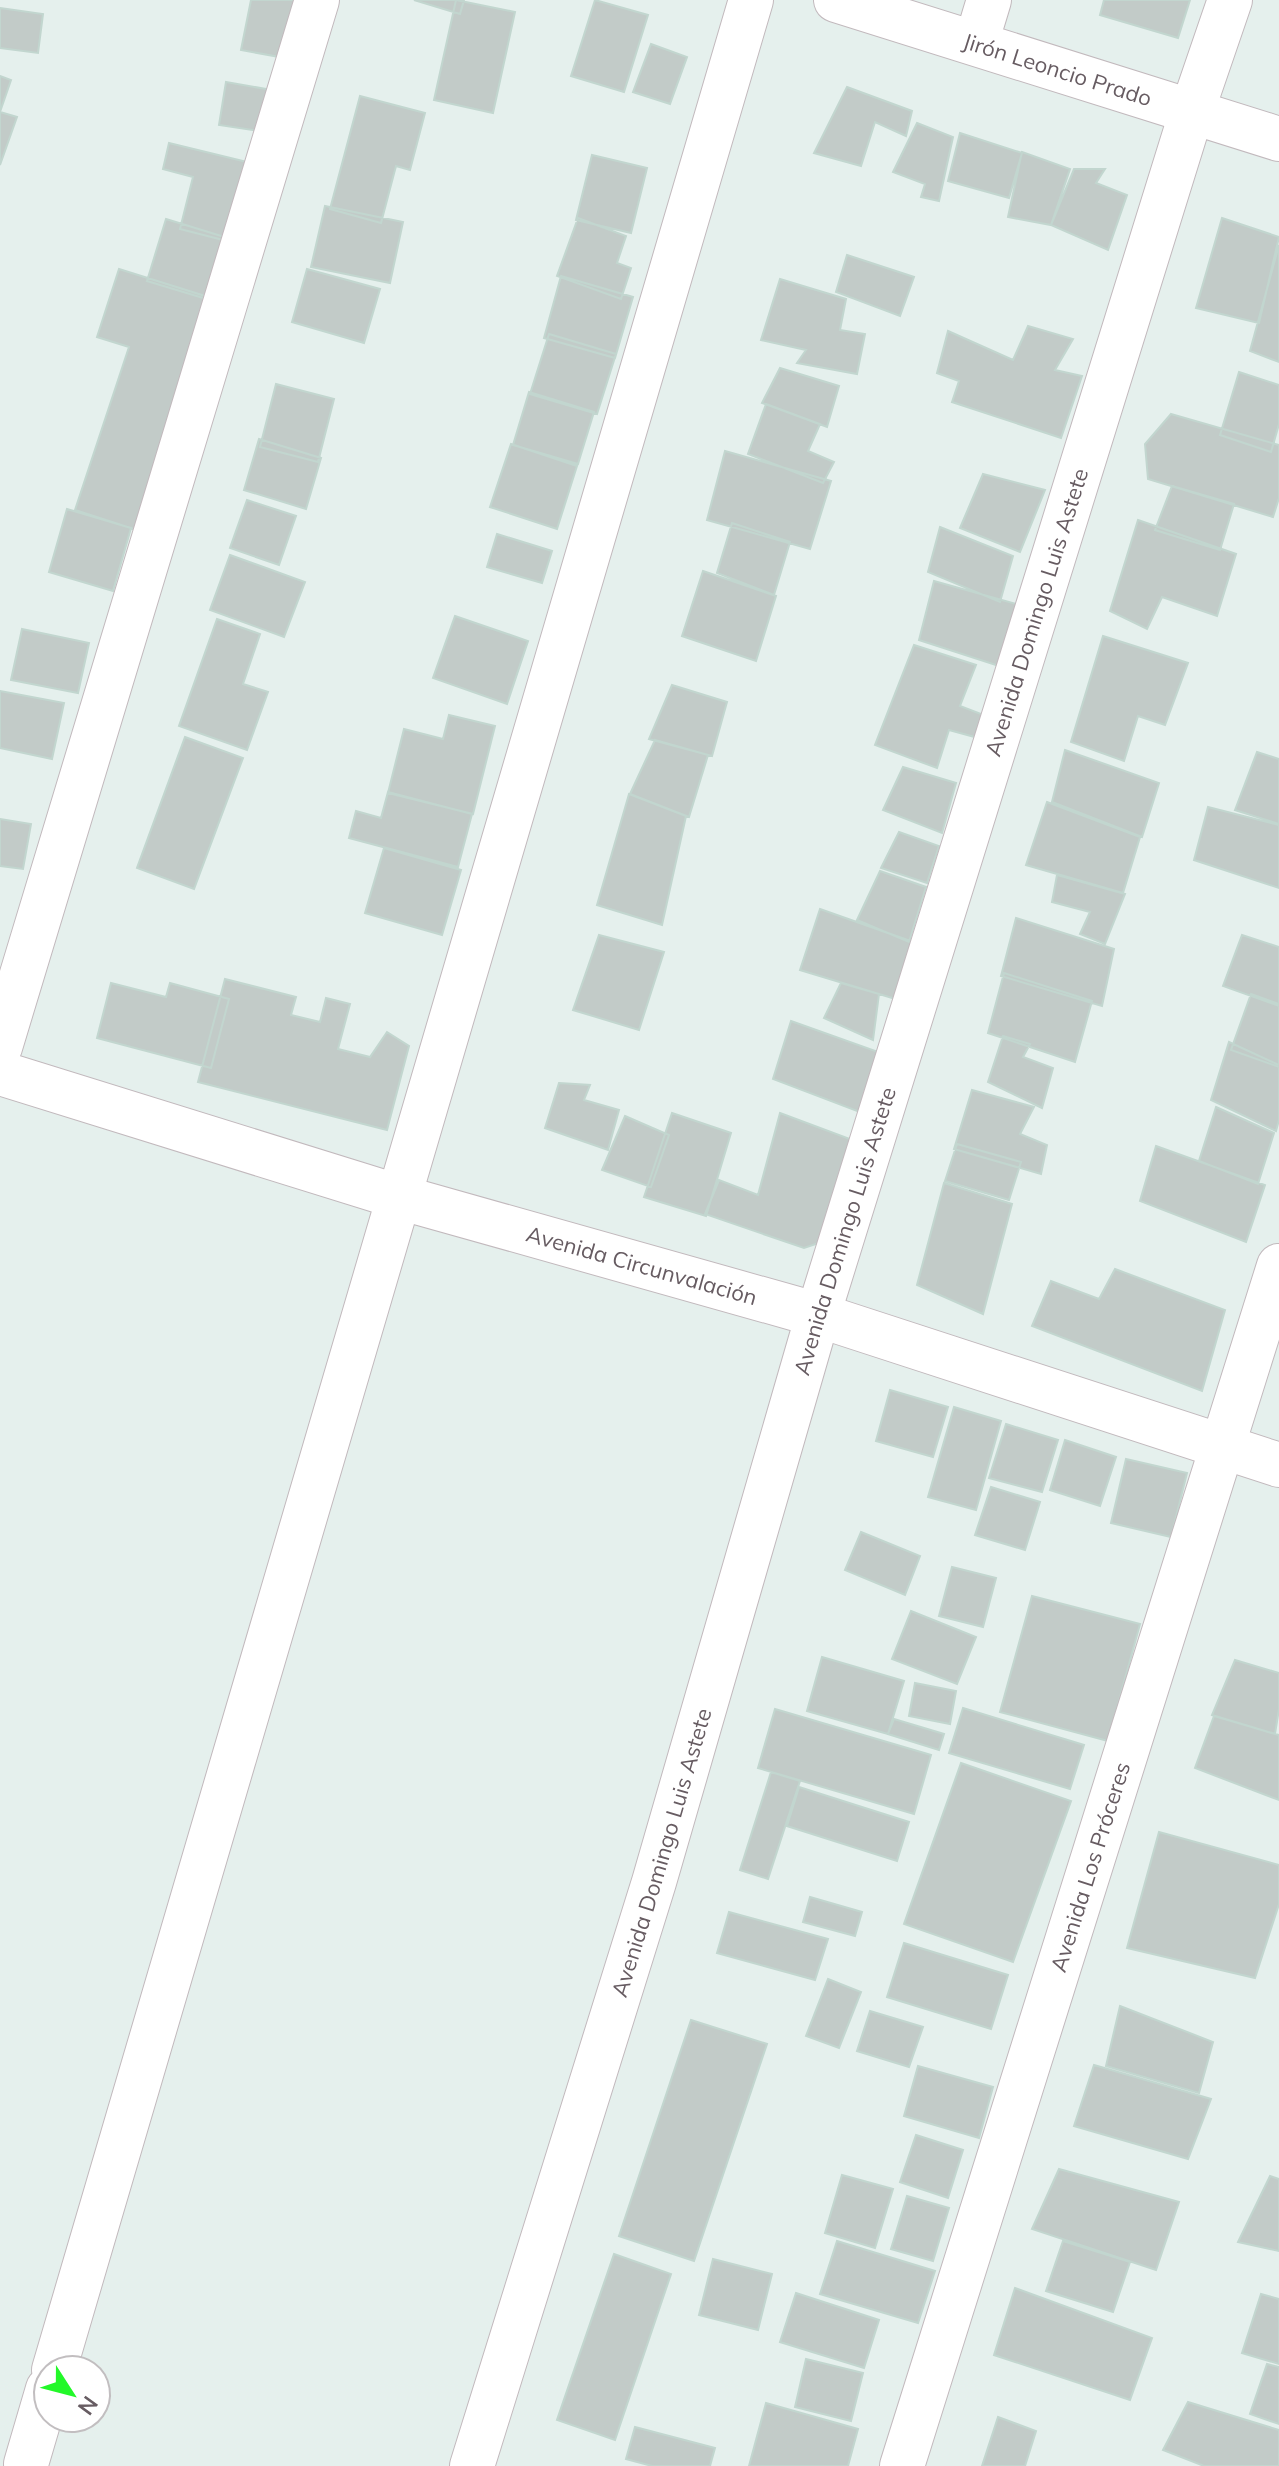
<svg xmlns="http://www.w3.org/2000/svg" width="1279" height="2466" font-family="Mulish,sans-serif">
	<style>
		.building { fill: #c2cbc8; stroke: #c2d6cf; stroke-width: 2 }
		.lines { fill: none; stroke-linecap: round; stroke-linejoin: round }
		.minor-casing { stroke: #c2b9bd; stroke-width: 46 }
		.minor { stroke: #fff; stroke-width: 44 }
		.labels { text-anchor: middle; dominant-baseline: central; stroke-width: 6; stroke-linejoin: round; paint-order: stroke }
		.street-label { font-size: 22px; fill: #675c62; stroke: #fff }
	</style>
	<rect width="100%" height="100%" fill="#e5f0ed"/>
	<!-- building -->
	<path class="building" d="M 251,0 L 297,0 L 285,58 L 241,50 Z
		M 414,0 L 464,0 L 460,14 Z
		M 456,0 L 515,12 L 493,113 L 434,100 Z
		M 595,0 L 648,15 L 624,92 L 571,76 Z
		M 1104,0 L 1190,0 L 1178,38 L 1100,15 Z
		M 0,8 L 43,14 L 38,53 L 0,48 Z
		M 651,44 L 687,57 L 670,104 L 633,92 Z
		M 0,76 L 11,80 L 0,112 Z
		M 226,82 L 272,90 L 266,132 L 219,125 Z
		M 847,87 L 912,111 L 906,136 L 875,122 L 861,166 L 814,153 Z
		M 360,96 L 425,113 L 410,170 L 396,166 L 381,223 L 330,209 Z
		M 0,112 L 17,117 L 0,165 Z
		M 917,123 L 953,137 L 939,201 L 921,197 L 925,184 L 893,172 Z
		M 960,133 L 1022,153 L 1009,198 L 948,181 Z
		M 169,143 L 247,162 L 227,241 L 180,229 L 193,177 L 163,169 Z
		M 1022,152 L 1070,169 L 1051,225 L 1008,217 Z
		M 592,155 L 647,168 L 631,233 L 576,220 Z
		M 1074,169 L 1105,169 L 1096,183 L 1127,195 L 1108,250 L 1051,225 Z
		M 325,206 L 403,222 L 390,283 L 311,267 Z
		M 578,218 L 626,236 L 617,263 L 631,268 L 621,299 L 557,276 Z
		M 1222,218 L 1279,237 L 1259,323 L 1196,308 Z
		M 166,219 L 231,239 L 213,301 L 147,281 Z
		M 1279,245 L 1279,362 L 1250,351 Z
		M 847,255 L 914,277 L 900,316 L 836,292 Z
		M 119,269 L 221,301 L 146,533 L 75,510 L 129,347 L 97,337 Z
		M 307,269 L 380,289 L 364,343 L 292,322 Z
		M 561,276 L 633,297 L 615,358 L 544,338 Z
		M 780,279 L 846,299 L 840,330 L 865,334 L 857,374 L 797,363 L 806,350 L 761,340 Z
		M 1028,326 L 1073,339 L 1055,370 L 1082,376 L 1061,438 L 952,402 L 959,381 L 937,373 L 948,331 L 1013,360 Z
		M 549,334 L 616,354 L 597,414 L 530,394 Z
		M 780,368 L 839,386 L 827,427 L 762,403 Z
		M 1239,372 L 1279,385 L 1279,424 L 1271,452 L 1220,435 Z
		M 276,384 L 334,399 L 318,462 L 260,447 Z
		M 529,392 L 594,412 L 578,464 L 513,445 Z
		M 766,404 L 820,424 L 808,451 L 834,462 L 823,483 L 748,454 Z
		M 1171,414 L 1279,445 L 1279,498 L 1273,517 L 1148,479 L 1145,444 Z
		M 259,439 L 321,458 L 306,509 L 244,490 Z
		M 511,444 L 577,466 L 557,529 L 490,507 Z
		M 725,451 L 831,481 L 810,549 L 707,520 Z
		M 983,474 L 1045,490 L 1020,552 L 960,528 Z
		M 1172,486 L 1234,504 L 1220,550 L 1155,530 Z
		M 247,500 L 296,516 L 279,565 L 230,548 Z
		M 67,509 L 131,528 L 113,591 L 49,572 Z
		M 1138,520 L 1236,554 L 1217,616 L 1162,597 L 1147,629 L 1110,611 Z
		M 732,523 L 790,542 L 774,595 L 717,573 Z
		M 940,527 L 1013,556 L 1000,602 L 928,572 Z
		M 497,534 L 552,551 L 542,583 L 487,567 Z
		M 230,555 L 305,582 L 284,637 L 210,610 Z
		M 703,571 L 776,596 L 756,661 L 682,636 Z
		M 934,581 L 1020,605 L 999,666 L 919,640 Z
		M 455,616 L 528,641 L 507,704 L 433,678 Z
		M 217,619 L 260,634 L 243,684 L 268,692 L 247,750 L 179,726 Z
		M 22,629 L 89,643 L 78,693 L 11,680 Z
		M 1103,636 L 1188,663 L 1165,725 L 1138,716 L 1124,761 L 1071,742 Z
		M 914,645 L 976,665 L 960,706 L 994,719 L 982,739 L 949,730 L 937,768 L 875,745 Z
		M 672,685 L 727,702 L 712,756 L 649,739 Z
		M 0,691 L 64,703 L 52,759 L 0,748 Z
		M 449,715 L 495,726 L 473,814 L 388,793 L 404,729 L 443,739 Z
		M 185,737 L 243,758 L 194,889 L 137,868 Z
		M 655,740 L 708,755 L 689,817 L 630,794 Z
		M 1065,750 L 1159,783 L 1142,837 L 1052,802 Z
		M 1257,752 L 1279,759 L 1279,824 L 1235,810 Z
		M 903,767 L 956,783 L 942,833 L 883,810 Z
		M 388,792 L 472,814 L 458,867 L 349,838 L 356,811 L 381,818 Z
		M 629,794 L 686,816 L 662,925 L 597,905 Z
		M 1047,802 L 1140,837 L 1123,893 L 1026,865 Z
		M 1208,807 L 1279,825 L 1279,888 L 1194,860 Z
		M 0,819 L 31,824 L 23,869 L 0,866 Z
		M 899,832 L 939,846 L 927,883 L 881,868 Z
		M 384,848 L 461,870 L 442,935 L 365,913 Z
		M 880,871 L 926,887 L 909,942 L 857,920 Z
		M 1057,875 L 1125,894 L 1105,944 L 1080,934 L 1090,912 L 1052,902 Z
		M 820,909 L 916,943 L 902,1001 L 800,970 Z
		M 1016,918 L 1114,949 L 1102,1006 L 1001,976 Z
		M 599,935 L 664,952 L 639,1030 L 573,1010 Z
		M 1242,935 L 1279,947 L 1279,1006 L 1223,986 Z
		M 1004,973 L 1092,1001 L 1075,1062 L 988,1033 Z
		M 225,979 L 296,997 L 291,1015 L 320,1022 L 326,998 L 350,1004 L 338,1049 L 370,1057 L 387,1032 L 409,1046 L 387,1130 L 198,1082 Z
		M 111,983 L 166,997 L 170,983 L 229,999 L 211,1068 L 97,1038 Z
		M 841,983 L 879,994 L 873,1040 L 824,1018 Z
		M 1251,994 L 1279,1004 L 1279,1067 L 1231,1050 Z
		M 791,1021 L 884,1054 L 865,1114 L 773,1079 Z
		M 1003,1036 L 1030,1044 L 1023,1057 L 1053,1068 L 1042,1108 L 988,1082 Z
		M 1229,1042 L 1279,1065 L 1279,1120 L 1276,1131 L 1211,1100 Z
		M 559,1083 L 590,1085 L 584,1100 L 619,1110 L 608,1150 L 545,1128 Z
		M 972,1090 L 1034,1107 L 1020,1134 L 1047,1145 L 1041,1174 L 954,1149 Z
		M 1216,1107 L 1274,1133 L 1258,1184 L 1199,1161 Z
		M 672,1113 L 731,1133 L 706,1216 L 644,1197 Z
		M 780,1113 L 858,1142 L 825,1241 L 804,1248 L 705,1214 L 719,1180 L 758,1195 Z
		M 625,1116 L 669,1135 L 651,1187 L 602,1170 Z
		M 957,1144 L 1021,1162 L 1009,1200 L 945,1181 Z
		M 1156,1146 L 1265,1185 L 1246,1242 L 1140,1201 Z
		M 944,1183 L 1012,1204 L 983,1314 L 917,1285 Z
		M 1115,1269 L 1225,1310 L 1202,1391 L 1032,1326 L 1051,1281 L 1099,1299 Z
		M 890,1390 L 948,1407 L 933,1457 L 876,1441 Z
		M 954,1407 L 1001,1421 L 976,1510 L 928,1497 Z
		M 1006,1424 L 1058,1440 L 1042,1492 L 989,1478 Z
		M 1065,1440 L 1116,1457 L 1100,1506 L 1050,1490 Z
		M 1126,1459 L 1187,1473 L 1171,1537 L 1111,1523 Z
		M 991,1487 L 1040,1502 L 1025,1550 L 975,1535 Z
		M 861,1532 L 920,1556 L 905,1595 L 845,1570 Z
		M 952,1567 L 996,1578 L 983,1627 L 939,1616 Z
		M 1032,1596 L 1140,1624 L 1108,1741 L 1000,1712 Z
		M 911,1611 L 976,1637 L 957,1684 L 892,1659 Z
		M 822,1657 L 904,1681 L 888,1734 L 807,1711 Z
		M 1235,1660 L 1279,1673 L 1279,1709 L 1275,1734 L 1212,1715 Z
		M 915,1683 L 956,1691 L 950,1724 L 909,1716 Z
		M 963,1708 L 1084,1745 L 1070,1789 L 949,1753 Z
		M 775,1709 L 931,1755 L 914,1814 L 758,1768 Z
		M 1214,1716 L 1279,1735 L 1279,1800 L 1195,1768 Z
		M 894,1719 L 944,1734 L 939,1750 L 888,1734 Z
		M 961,1763 L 1071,1801 L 1013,1962 L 904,1924 Z
		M 771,1772 L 800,1781 L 768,1879 L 740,1870 Z
		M 799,1787 L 909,1822 L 897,1861 L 787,1826 Z
		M 1159,1832 L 1279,1865 L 1279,1904 L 1255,1978 L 1127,1948 Z
		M 810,1897 L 862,1912 L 855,1936 L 803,1922 Z
		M 729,1912 L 828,1939 L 815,1980 L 717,1953 Z
		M 904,1943 L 1008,1975 L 991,2029 L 887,1997 Z
		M 828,1979 L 861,1992 L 839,2048 L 806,2036 Z
		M 1120,2006 L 1213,2042 L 1199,2093 L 1106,2066 Z
		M 870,2011 L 923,2027 L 909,2067 L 857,2051 Z
		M 691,2020 L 767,2044 L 694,2261 L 619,2236 Z
		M 1094,2065 L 1211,2099 L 1188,2159 L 1074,2126 Z
		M 918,2066 L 993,2087 L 979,2138 L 904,2116 Z
		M 916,2135 L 963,2150 L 948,2198 L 900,2182 Z
		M 1059,2169 L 1179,2202 L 1156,2270 L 1032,2229 Z
		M 842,2175 L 893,2189 L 875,2248 L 825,2233 Z
		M 1270,2176 L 1279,2179 L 1279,2251 L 1238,2242 Z
		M 907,2196 L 949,2208 L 933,2261 L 891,2249 Z
		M 837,2241 L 935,2271 L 918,2323 L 820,2294 Z
		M 1063,2241 L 1130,2262 L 1113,2312 L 1046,2291 Z
		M 614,2254 L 671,2274 L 615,2440 L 557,2420 Z
		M 713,2259 L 772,2274 L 758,2330 L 699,2315 Z
		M 1015,2288 L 1152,2338 L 1130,2400 L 994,2355 Z
		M 796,2293 L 879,2320 L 864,2368 L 780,2342 Z
		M 1261,2294 L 1279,2299 L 1279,2364 L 1242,2353 Z
		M 806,2359 L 863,2373 L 851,2421 L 795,2407 Z
		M 1267,2364 L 1279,2367 L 1279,2424 L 1250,2414 Z
		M 1188,2402 L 1279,2430 L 1279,2466 L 1204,2466 L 1163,2450 Z
		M 766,2403 L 858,2429 L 848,2466 L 749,2466 Z
		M 998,2417 L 1036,2431 L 1025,2466 L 982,2466 Z
		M 635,2427 L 715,2448 L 710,2466 L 652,2466 L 626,2459 Z"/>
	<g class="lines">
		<defs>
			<g id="minor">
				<path id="s1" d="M 836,0 L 1279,139"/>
				<path d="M 976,43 L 989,0"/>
				<path d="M 0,1047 L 317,0"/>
				<path id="s2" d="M 0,1073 L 399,1197 L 818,1315 L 1279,1465"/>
				<path d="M 54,2370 L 751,0"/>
				<path d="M 26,2464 L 48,2389"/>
				<path id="s3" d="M 472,2466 L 654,1882 L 818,1315 L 1192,111 L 1230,0"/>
				<path id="s4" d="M 902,2466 L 1279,1266"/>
			</g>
		</defs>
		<!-- minor casing -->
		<use href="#minor" class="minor-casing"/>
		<!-- minor -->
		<use href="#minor" class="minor"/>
	</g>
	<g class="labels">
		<!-- street labels -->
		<g class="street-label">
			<text stroke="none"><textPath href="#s1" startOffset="232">Jirón Leoncio Prado</textPath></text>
			<text stroke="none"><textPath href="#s3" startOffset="1938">Avenida Domingo Luis Astete</textPath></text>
			<text stroke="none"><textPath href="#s3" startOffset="1290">Avenida Domingo Luis Astete</textPath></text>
			<text stroke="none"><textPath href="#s2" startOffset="670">Avenida Circunvalación</textPath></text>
			<text stroke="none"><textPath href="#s3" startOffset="642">Avenida Domingo Luis Astete</textPath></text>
			<text stroke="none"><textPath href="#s4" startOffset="628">Avenida Los Próceres</textPath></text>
		</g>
	</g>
	<!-- north arrow -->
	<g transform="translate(72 2394) rotate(126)"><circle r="38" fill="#ffffff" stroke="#c2bec0" stroke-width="2"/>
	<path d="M0-6L14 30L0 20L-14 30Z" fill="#23f829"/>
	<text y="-12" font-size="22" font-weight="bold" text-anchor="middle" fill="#675c62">N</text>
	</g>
</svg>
